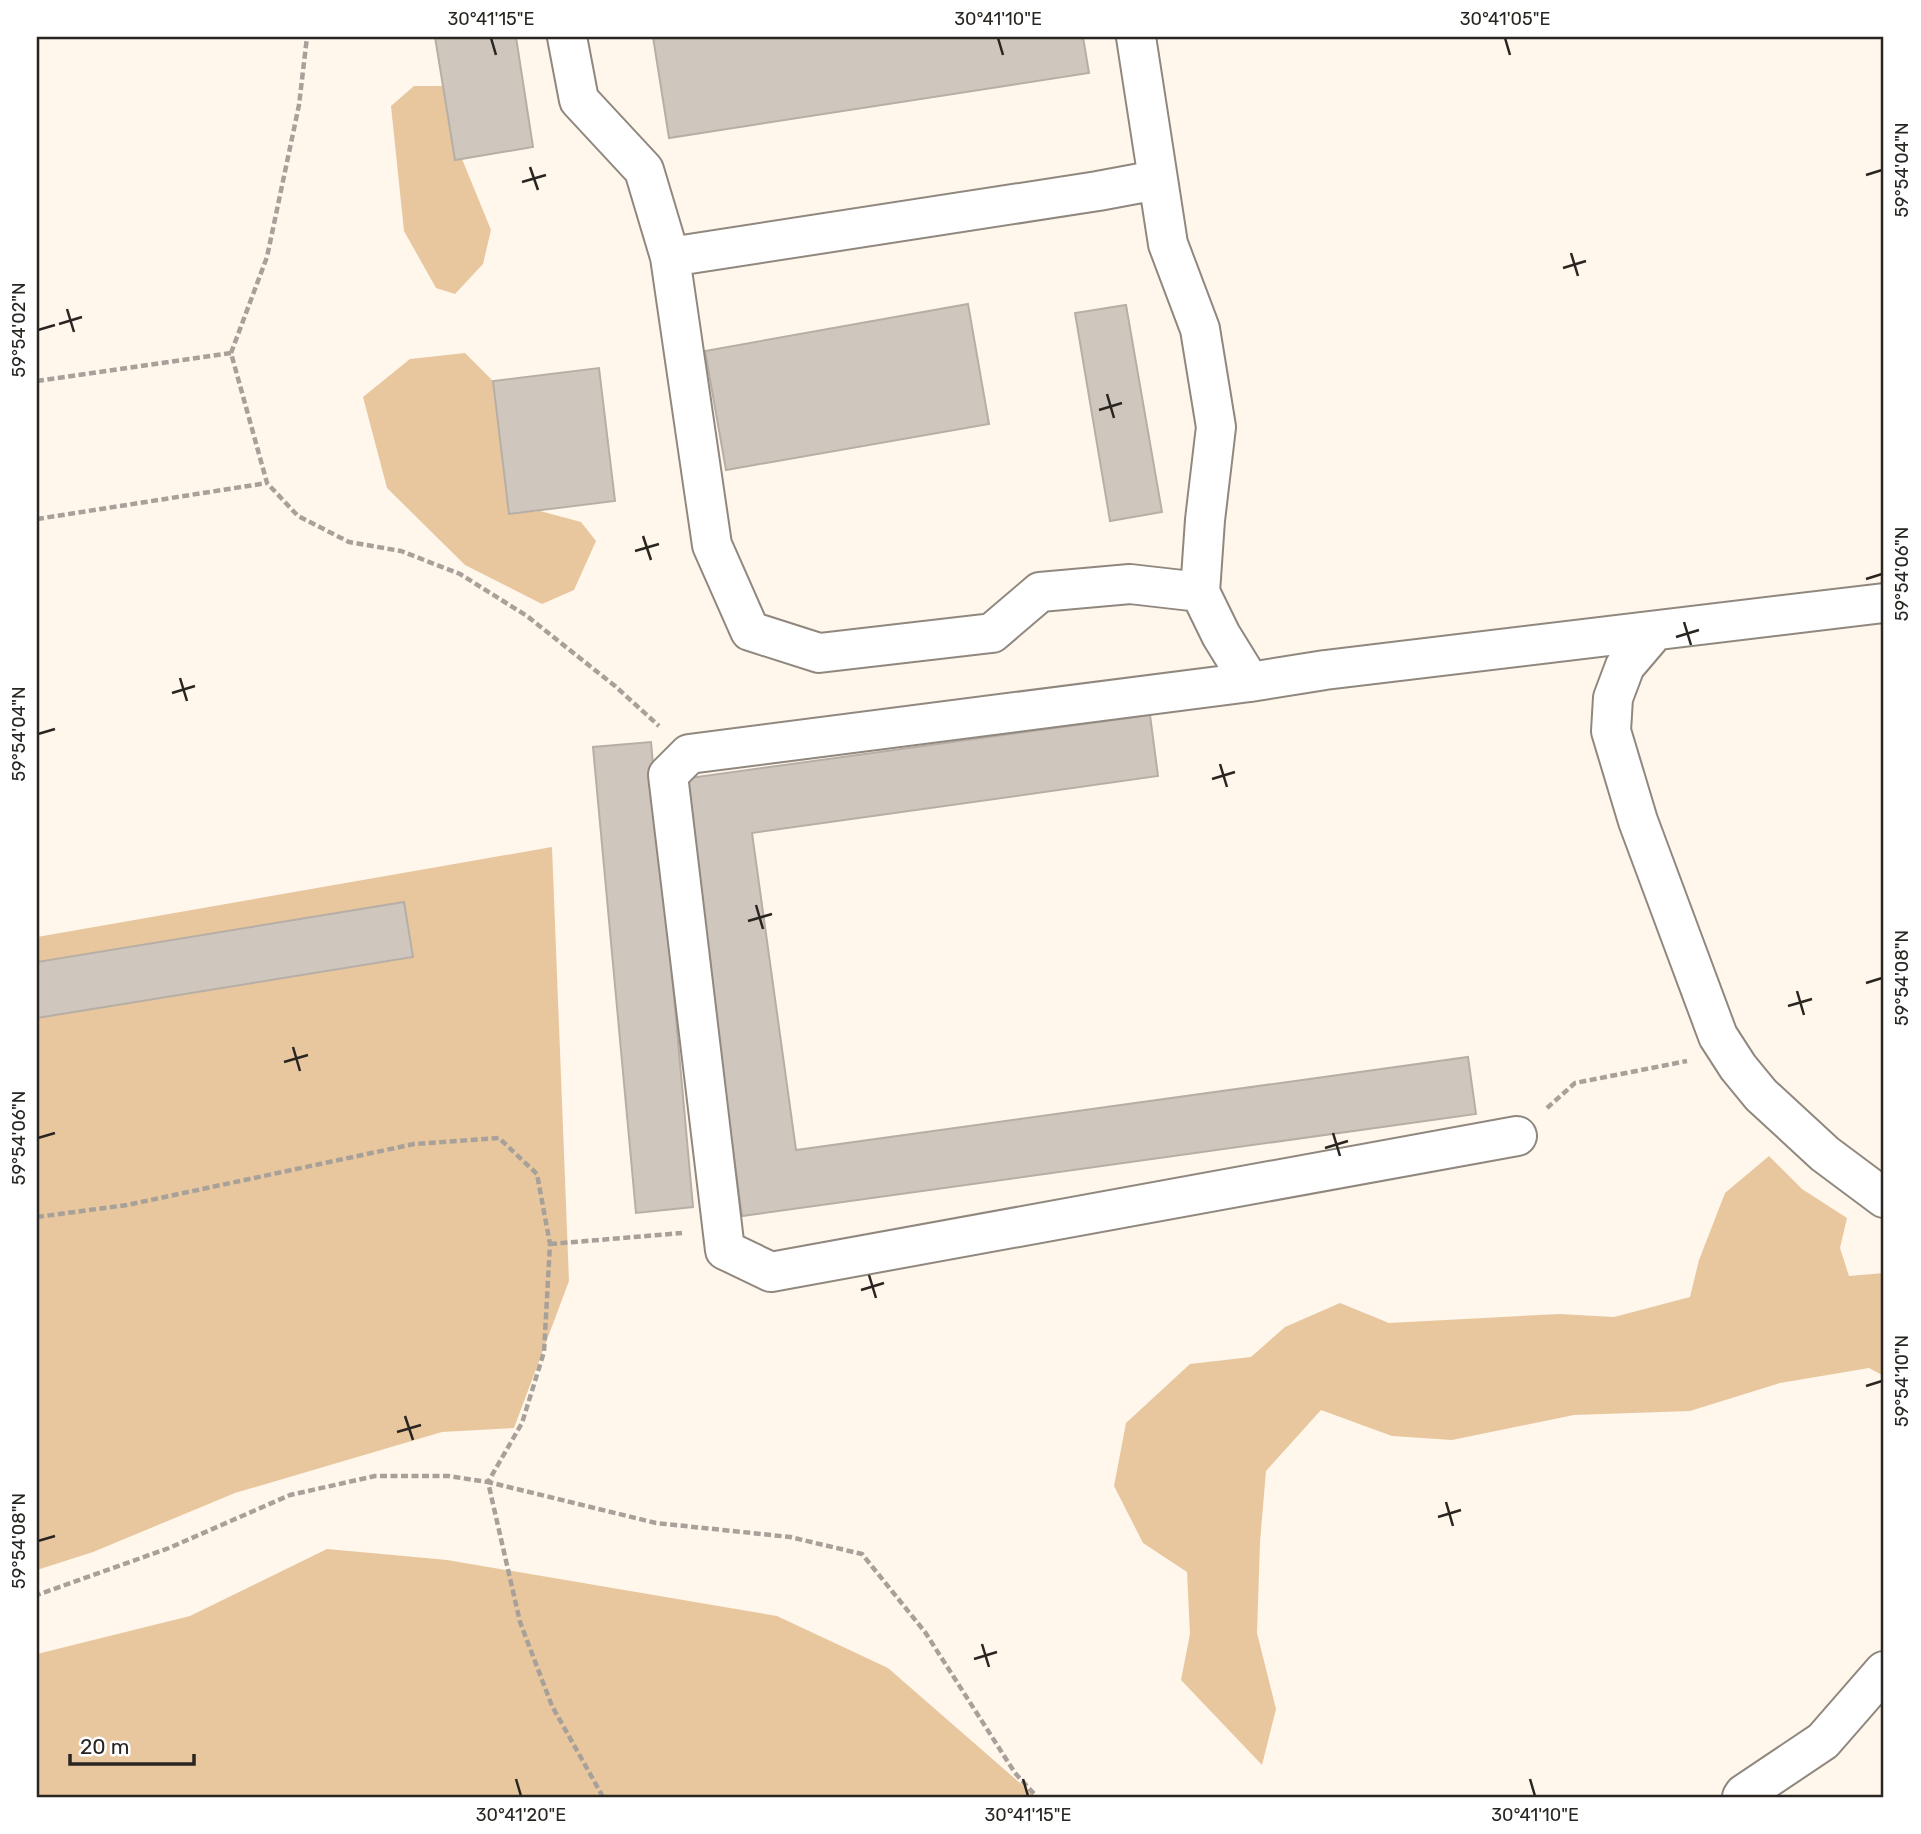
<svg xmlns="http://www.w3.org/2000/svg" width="1921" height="1834" font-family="Rubik,sans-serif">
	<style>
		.green { fill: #e8c79f }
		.building { fill: #cfc7bd; stroke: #b7afa6; stroke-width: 2 }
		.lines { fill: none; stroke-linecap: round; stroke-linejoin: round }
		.minor-casing { stroke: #90887f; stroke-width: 42 }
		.path { stroke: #a8a19a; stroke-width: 4.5; stroke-dasharray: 7 3.5; stroke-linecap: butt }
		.minor { stroke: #fff; stroke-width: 38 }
		.ticks { fill: none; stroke: #292622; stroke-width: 2.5 }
		.neatline { fill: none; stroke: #292622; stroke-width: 2.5 }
		.ticks-label { font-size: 18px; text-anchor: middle; fill: #292622 }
	</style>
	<rect width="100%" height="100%" fill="#fff6ec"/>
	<!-- green -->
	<path class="green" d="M 414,86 L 443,86 L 455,160 L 462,159 L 491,230 L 483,264 L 455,294 L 436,288 L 404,231 L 391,106 Z
		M 465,353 L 493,381 L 509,514 L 540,511 L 581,522 L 596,541 L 574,590 L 542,604 L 465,565 L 387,488 L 363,397 L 410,359 Z
		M 552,847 L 569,1281 L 514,1428 L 442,1432 L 235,1493 L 93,1552 L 37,1570 L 37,937 Z
		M 1769,1156 L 1802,1189 L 1847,1218 L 1840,1248 L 1849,1276 L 1884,1273 L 1884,1376 L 1869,1368 L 1780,1383 L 1690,1411 L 1574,1415 L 1452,1440 L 1392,1436 L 1321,1410 L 1266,1471 L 1260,1542 L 1257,1633 L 1276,1709 L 1262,1765 L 1181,1680 L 1190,1634 L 1187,1572 L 1143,1543 L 1114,1486 L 1126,1423 L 1190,1364 L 1251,1357 L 1285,1327 L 1340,1303 L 1389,1323 L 1559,1314 L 1614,1317 L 1690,1297 L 1699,1260 L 1725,1193 Z
		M 327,1549 L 447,1560 L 777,1616 L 888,1668 L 1036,1797 L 37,1797 L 37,1654 L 190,1616 Z"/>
	<!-- building -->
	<path class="building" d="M 435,37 L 516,37 L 533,147 L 455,160 Z
		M 653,37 L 1083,37 L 1089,73 L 669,138 Z
		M 968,304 L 989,424 L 726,470 L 705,351 Z
		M 1126,305 L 1162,512 L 1110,521 L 1075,313 Z
		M 599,368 L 615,501 L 509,514 L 493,381 Z
		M 1150,715 L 1158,776 L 752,833 L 796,1150 L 1468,1057 L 1476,1114 L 742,1216 L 682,779 Z
		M 651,742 L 693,1207 L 636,1213 L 593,747 Z
		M 404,902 L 413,957 L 37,1018 L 37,962 Z"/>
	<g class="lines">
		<defs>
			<path id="minor" d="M 567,37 L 579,100 L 644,170 L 670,257 L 712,545 L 750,631 L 819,653 L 992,633 L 1040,592 L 1130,584 L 1200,592
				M 1136,37 L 1168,244 L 1200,329 L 1216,427 L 1205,520 L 1200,592 L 1221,635 L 1250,682
				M 670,257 L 1098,191 L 1157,180
				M 1654,632 L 1625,666 L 1613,698 L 1611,731 L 1638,821 L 1718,1036 L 1738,1067 L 1761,1095 L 1825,1154 L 1884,1198
				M 1517,1136 L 771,1272 L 725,1250 L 668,775 L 689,754 L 1250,682 L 1325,670 L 1884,603
				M 1742,1797 L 1744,1794 L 1823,1741 L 1884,1671"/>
		</defs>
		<!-- minor casing -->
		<use href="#minor" class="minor-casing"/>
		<!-- path -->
		<path class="path" d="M 231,353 L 267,257 L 299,105 L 307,37
			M 37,381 L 231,353 L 267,483 L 298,516 L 349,542 L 401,551 L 460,574 L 527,616 L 615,686 L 659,726
			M 37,519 L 267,483
			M 1547,1108 L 1575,1083 L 1687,1061
			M 37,1217 L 127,1205 L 414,1144 L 499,1138 L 537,1174 L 550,1244 L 544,1352 L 522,1423 L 488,1482 L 448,1476 L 375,1476 L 290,1495 L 169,1548 L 37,1595
			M 550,1244 L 682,1233
			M 603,1797 L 552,1706 L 520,1622 L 488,1482 L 656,1523 L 790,1537 L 862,1554 L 925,1632 L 1015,1773 L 1037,1797"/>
		<!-- minor -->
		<use href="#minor" class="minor"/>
	</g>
	<!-- ticks -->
	<path class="ticks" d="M 491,38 L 496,55M 998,38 L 1003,55M 1505,38 L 1510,55M 530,167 L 538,190M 1866,175 L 1882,170M 522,182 L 546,175M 1571,253 L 1578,276M 1563,268 L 1586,261M 67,309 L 74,332M 59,324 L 82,317M 38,330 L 55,325M 1107,394 L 1114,418M 1099,410 L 1122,403M 643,536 L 651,560M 635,551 L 659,544M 1866,579 L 1882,574M 1684,622 L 1691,645M 1676,637 L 1699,630M 180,678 L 187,701M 172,693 L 195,686M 38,734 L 55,729M 1220,764 L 1227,787M 1212,779 L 1235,772M 756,905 L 763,929M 748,921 L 772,914M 1866,983 L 1882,978M 1797,991 L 1804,1015M 1788,1006 L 1812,999M 293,1047 L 300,1071M 284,1062 L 308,1055M 1333,1133 L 1340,1156M 38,1138 L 55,1133M 1325,1148 L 1348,1141M 869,1275 L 876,1298M 861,1290 L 884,1283M 1866,1386 L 1882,1381M 405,1416 L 413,1440M 397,1432 L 421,1425M 1446,1502 L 1453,1526M 1438,1517 L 1461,1510M 38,1541 L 55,1536M 982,1644 L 989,1667M 974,1659 L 997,1652M 516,1779 L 521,1796M 1023,1779 L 1028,1796M 1530,1779 L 1535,1796"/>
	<!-- border -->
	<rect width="1921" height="1834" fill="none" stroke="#ffffff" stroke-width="77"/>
	<!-- scale -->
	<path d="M70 1754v10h124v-10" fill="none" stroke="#292622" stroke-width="3.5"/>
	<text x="80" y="1754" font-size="21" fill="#292622" stroke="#ffffff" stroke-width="5" paint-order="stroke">20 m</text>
	<rect x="38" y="38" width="1844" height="1758" class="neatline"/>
	<g class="ticks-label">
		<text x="491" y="25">30°41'15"E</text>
		<text x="998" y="25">30°41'10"E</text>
		<text x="1505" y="25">30°41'05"E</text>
		<text transform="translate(1902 170) rotate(-90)" y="6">59°54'04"N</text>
		<text transform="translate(19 330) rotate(-90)" y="6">59°54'02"N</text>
		<text transform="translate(1902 574) rotate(-90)" y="6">59°54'06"N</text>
		<text transform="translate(19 734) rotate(-90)" y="6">59°54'04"N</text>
		<text transform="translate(1902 978) rotate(-90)" y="6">59°54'08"N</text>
		<text transform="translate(19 1138) rotate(-90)" y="6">59°54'06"N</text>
		<text transform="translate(1902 1381) rotate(-90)" y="6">59°54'10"N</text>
		<text transform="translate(19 1541) rotate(-90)" y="6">59°54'08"N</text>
		<text x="521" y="1821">30°41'20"E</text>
		<text x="1028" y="1821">30°41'15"E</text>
		<text x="1535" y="1821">30°41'10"E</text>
	</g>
</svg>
